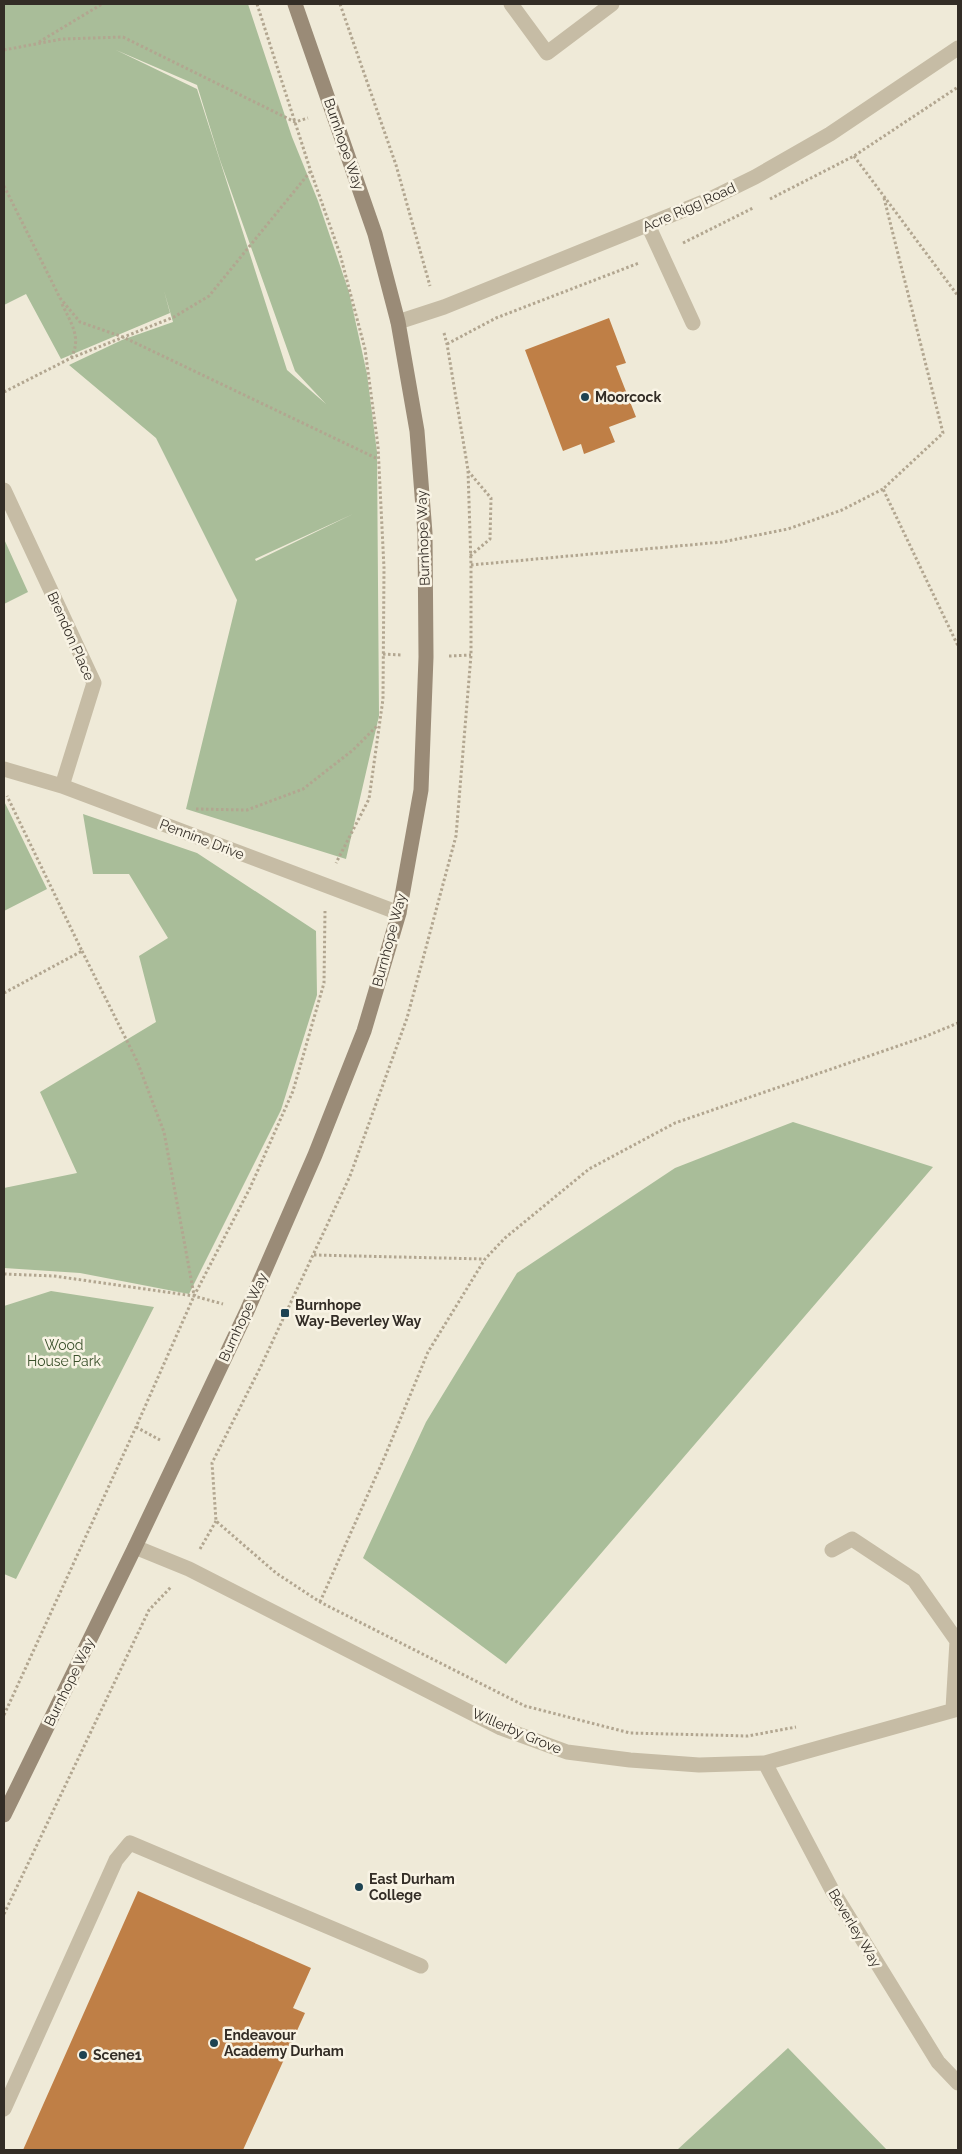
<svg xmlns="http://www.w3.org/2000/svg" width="962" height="2154" font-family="Raleway,sans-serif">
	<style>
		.green { fill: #a9bd99; fill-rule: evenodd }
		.building { fill: #bf7f46 }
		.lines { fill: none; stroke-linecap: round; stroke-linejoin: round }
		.path { stroke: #b2a690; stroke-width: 3; stroke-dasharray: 2.5 2.5; stroke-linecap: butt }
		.lane { stroke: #c6bca5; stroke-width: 15 }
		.street { stroke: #c6bca5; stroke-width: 15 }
		.secondary { stroke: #9a8b77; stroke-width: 15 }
		.poi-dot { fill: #1e4352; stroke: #f8f3e4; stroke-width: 2 }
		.labels { text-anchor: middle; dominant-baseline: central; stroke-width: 5; stroke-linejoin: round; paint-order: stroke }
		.street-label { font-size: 14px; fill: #332d26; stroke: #f8f3e4 }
		.poi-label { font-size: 14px; font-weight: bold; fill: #332d26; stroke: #f8f3e4; text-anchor: start }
		.park-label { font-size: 14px; fill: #3a502b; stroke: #f8f3e4 }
	</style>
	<rect width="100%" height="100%" fill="#efead8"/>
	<!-- green -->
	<path class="green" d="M 4,4 L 248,4 L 292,137 L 318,201 L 349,292 L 367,374 L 377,452 L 379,716 L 346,859 L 186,809 L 237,600 L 156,438 L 69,365 L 122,340 L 173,322 L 164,291 L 170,313 L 61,359 L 26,294 L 4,305 ZM 116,50 L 197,85 L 220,160 L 295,371 L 326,404 L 287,370 L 197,89 ZM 353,514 L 256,561 L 255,559 Z
		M 4,539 L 28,592 L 4,604 Z
		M 4,801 L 47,889 L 4,911 Z
		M 83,814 L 197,853 L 316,931 L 317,995 L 281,1110 L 189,1294 L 80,1273 L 4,1268 L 4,1188 L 77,1173 L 40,1092 L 156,1022 L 139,956 L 168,938 L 129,874 L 93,874 Z
		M 793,1122 L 933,1167 L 506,1664 L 363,1558 L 426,1422 L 517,1273 L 675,1168 Z
		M 51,1291 L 154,1307 L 16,1579 L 4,1574 L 4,1306 Z
		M 788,2048 L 887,2150 L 677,2150 Z"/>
	<!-- building -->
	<path class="building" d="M 609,318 L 626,363 L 616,366 L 636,417 L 609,427 L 615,442 L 584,454 L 581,444 L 563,451 L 525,350 Z
		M 138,1891 L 311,1968 L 293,2008 L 305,2013 L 243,2150 L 23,2150 Z"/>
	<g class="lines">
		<!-- path -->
		<path class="path" d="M 257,4 L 311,172 L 340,254 L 365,349 L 378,446 L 384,568 L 383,699 L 369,799 L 336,863
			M 340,4 L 396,165 L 430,286
			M 39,42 L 102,4
			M 4,50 L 62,39 L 123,37 L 295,122 L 308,118
			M 854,156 L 958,296
			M 4,186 L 60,298 L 80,322 L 123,337 L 378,459
			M 884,198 L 943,433 L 883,489 L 958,646
			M 770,199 L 854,156 L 958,87
			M 683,243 L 753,208
			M 62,304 C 71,323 82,338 71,358
			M 444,333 L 447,344 L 468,470 L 471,565 L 471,655 L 456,836 L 407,1018 L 350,1176 L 261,1366 L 212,1463 L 216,1521 L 276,1573 L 320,1602 L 525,1706 L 630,1733 L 748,1736 L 796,1727
			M 447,344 L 496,318 L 639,263
			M 4,392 L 71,358 L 174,317 L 209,296 L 310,172
			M 468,471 L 491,498 L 490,539 L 470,556
			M 471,565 L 722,542 L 788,529 L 842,510 L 883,489
			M 383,654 L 402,655
			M 449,656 L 471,655
			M 196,809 L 247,810 L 303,789 L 353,750 L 378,725
			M 82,951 L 137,1061 L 164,1132 L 194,1295
			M 4,993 L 82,951 L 7,796
			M 314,1255 L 484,1259
			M 4,1274 L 54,1276 L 194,1296 L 223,1304
			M 136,1427 L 160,1440
			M 200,1549 L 216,1521
			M 320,1602 L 385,1456 L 428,1352 L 485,1259 L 505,1238 L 589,1169 L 675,1123 L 924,1037 L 958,1023
			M 4,1715 L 136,1427 L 194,1296 L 250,1188 L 293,1091 L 324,983 L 325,911
			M 4,1914 L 149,1610 L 171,1587"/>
		<!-- lane -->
		<path class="lane" d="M 648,225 L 693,323
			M 4,2109 L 116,1860 L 130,1843 L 421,1966"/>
		<!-- street -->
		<path class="street" d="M 511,4 L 547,53 L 612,4
			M 398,322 L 444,307 L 706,201 L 755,177 L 830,134 L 958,48
			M 4,490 L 94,683 L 62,786
			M 4,769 L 62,786 L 399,913
			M 135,1547 L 189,1569 L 501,1728 L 567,1752 L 630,1760 L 699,1765 L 765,1763 L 958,1709
			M 832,1550 L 852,1539 L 914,1580 L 957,1641 L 953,1709
			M 765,1763 L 832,1890 L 938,2062 L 958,2083"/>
		<!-- secondary -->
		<path class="secondary" d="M 4,1815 L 135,1547 L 247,1311 L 315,1155 L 364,1031 L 399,913 L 421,790 L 426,657 L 425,533 L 417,431 L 398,322 L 375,234 L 295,4"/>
	</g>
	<!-- markers -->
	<g class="poi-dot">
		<circle cx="585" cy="397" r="5"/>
		<rect x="280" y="1308" width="10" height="10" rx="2.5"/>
		<circle cx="359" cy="1887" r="5"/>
		<circle cx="214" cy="2043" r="5"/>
		<circle cx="83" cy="2055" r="5"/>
	</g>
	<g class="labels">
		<!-- street labels -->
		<g class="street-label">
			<text transform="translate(344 144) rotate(71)">Burnhope Way</text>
			<text transform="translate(689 207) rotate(-24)">Acre Rigg Road</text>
			<text transform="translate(423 538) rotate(-92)">Burnhope Way</text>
			<text transform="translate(71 636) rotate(66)">Brendon Place</text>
			<text transform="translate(202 839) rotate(21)">Pennine Drive</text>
			<text transform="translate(389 940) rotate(-75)">Burnhope Way</text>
			<text transform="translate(243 1317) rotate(-65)">Burnhope Way</text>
			<text transform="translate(69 1682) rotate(-64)">Burnhope Way</text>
			<text transform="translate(517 1731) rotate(23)">Willerby Grove</text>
			<text transform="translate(855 1928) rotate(59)">Beverley Way</text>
		</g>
		<!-- poi labels -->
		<g class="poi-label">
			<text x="595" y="397">Moorcock</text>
			<text x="295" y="1305">Burnhope<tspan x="295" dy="16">Way-Beverley Way</tspan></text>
			<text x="369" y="1879">East Durham<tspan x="369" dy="16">College</tspan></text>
			<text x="224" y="2035">Endeavour<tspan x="224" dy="16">Academy Durham</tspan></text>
			<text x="93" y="2055">Scene1</text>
		</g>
		<!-- park labels -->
		<g class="park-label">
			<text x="64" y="1345">Wood<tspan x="64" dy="16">House Park</tspan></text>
		</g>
	</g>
	<!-- border -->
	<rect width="962" height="2154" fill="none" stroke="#332d26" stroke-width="10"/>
</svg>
